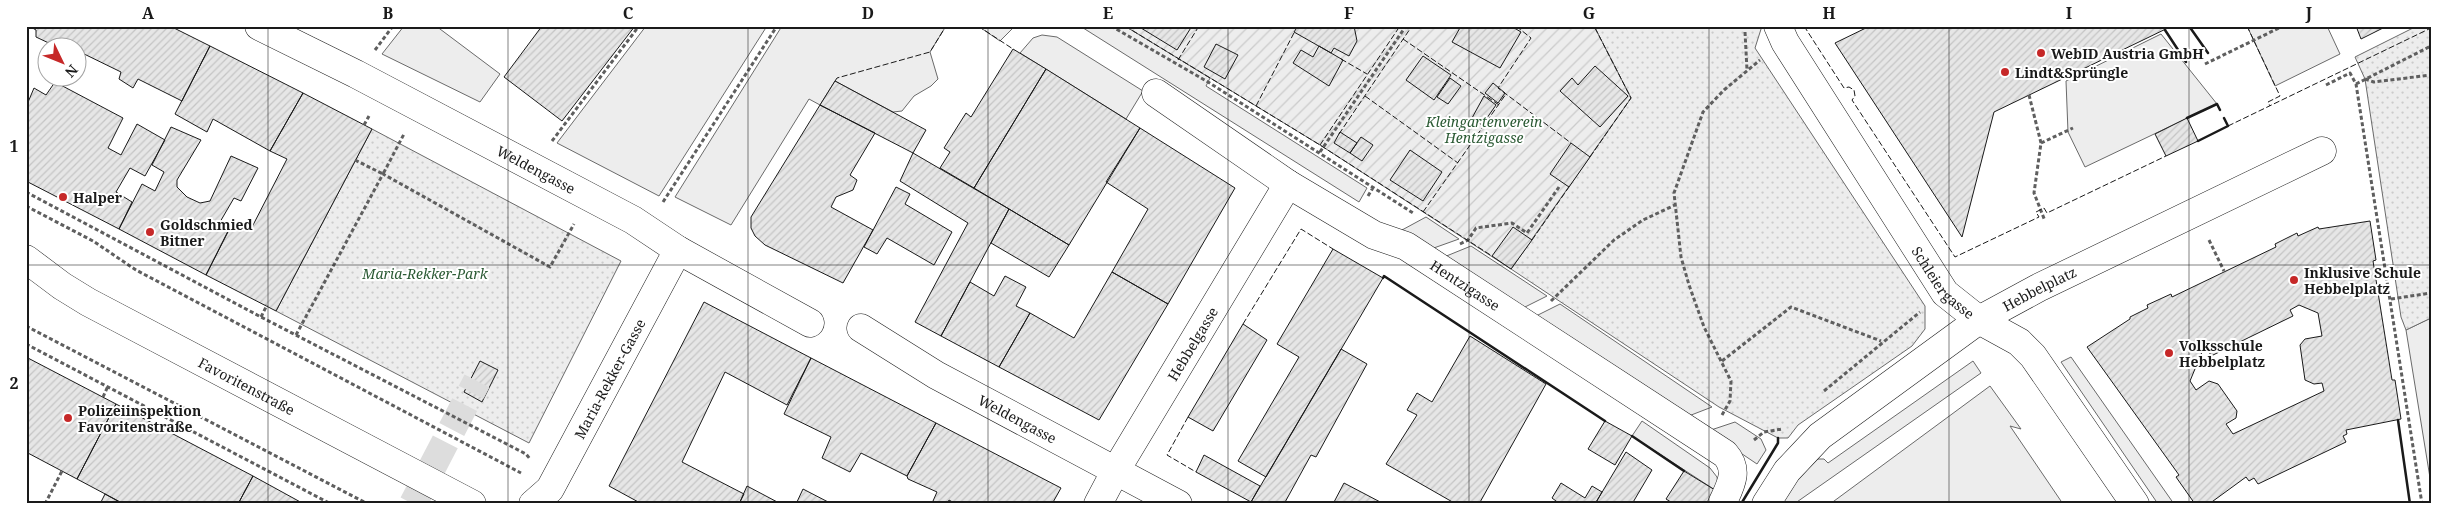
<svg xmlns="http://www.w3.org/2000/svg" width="2457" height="530" font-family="'Noto Serif',serif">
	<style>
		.built { fill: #ededed; stroke: #6a6a6a }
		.park { fill: url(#park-dots); stroke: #6a6a6a }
		.garden { fill: url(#garden-furrows); stroke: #6a6a6a }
		.building { fill: url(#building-hatch); stroke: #1a1a1a; fill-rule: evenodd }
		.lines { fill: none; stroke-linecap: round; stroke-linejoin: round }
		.minor-tunnel { stroke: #ddd; stroke-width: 28; stroke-dasharray: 28 14; stroke-linecap: butt }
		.minor-casing { stroke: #1a1a1a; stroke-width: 29 }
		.major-casing { stroke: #1a1a1a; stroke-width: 29 }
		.path { stroke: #5f5f5f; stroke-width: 3; stroke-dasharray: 4 2.5; stroke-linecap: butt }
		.minor { stroke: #fff; stroke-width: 28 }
		.major { stroke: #fff; stroke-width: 28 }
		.fence { stroke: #1a1a1a; stroke-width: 1; stroke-dasharray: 6 2.5; stroke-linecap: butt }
		.wall { stroke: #1a1a1a; stroke-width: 2.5 }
		.grid { fill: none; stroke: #1a1a1a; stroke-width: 1; stroke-opacity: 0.55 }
		.poi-dot { fill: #c62828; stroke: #fff; stroke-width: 2 }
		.labels { text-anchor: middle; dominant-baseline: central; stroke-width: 4; stroke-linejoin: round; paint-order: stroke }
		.poi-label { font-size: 14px; font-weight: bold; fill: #1a1a1a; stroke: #fff; text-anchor: start }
		.park-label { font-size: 14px; font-style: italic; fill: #2b5a34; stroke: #fff }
		.street-label { font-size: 14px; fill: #1a1a1a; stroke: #fff }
		.neatline { fill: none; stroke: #1a1a1a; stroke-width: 2 }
		.grid-label { font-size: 16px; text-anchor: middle; font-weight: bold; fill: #1a1a1a }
	</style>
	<defs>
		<pattern id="park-dots" width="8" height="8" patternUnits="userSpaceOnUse" patternTransform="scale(1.25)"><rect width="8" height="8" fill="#ededed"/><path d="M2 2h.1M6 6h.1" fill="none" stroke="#cbcbcb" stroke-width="1.8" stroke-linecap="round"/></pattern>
		<pattern id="garden-furrows" width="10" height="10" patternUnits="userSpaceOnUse" patternTransform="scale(1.25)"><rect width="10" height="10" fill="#ededed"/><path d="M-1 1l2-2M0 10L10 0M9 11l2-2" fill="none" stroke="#cbcbcb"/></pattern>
		<pattern id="building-hatch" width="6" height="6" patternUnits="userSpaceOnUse" patternTransform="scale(1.25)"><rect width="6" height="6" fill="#e6e6e6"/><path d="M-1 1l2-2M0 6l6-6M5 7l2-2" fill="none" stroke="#c5c5c5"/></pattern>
	</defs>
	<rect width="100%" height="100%" fill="#fff"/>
	<!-- built -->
	<path class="built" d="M 404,26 L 436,26 L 500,74 L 480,102 L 382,54 Z
		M 646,26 L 767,26 L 659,196 L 557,143 Z
		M 782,26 L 946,26 L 930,52 L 938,79 L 931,86 L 914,96 L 902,111 L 893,112 L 835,81 L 820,105 L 809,99 L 731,225 L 675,197 Z
		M 978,26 L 1015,26 L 1000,41 Z
		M 1080,26 L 1125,26 L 1210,78 L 1206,86 L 1367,188 L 1359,202 Z
		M 2247,26 L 2327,26 L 2340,54 L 2275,86 Z
		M 2161,34 L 2217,104 L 2085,167 L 2068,132 L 2066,81 Z
		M 1042,35 L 1057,37 L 1143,91 L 1126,119 L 1020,53 L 1033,38 Z
		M 1426,217 L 1459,239 L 1431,249 L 1402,230 Z
		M 1471,246 L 1547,296 L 1523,308 L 1444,257 Z
		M 1560,304 L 1712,407 L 1686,417 L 1536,316 Z
		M 2431,318 L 2431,484 L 2406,330 Z
		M 2071,357 L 2174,504 L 2158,504 L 2061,362 Z
		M 1973,361 L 1981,373 L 1794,504 L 1781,504 L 1800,476 L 1818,459 L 1824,459 L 1828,463 Z
		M 1990,386 L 2021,429 L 2010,426 L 2063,504 L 1830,504 Z
		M 1642,421 L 1710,468 L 1717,477 L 1718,485 L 1715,490 L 1632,436 Z
		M 1735,422 L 1761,439 L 1766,450 L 1757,464 L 1708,431 Z"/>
	<!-- park -->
	<path class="park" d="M 1594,26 L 1762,26 L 1755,48 L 1925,306 L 1925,329 L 1912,346 L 1798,425 L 1788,438 L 1778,438 L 1719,407 L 1511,269 L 1631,98 Z
		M 2417,26 L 2431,26 L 2431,318 L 2406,330 L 2401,317 L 2365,79 L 2355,57 Z
		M 372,129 L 621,261 L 529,443 L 276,311 Z"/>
	<!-- garden -->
	<path class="garden" d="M 1125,26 L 1594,26 L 1631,98 L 1511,269 L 1320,145 Z"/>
	<!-- building -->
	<path class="building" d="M 29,26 L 170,26 L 210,46 L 182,101 L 138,79 L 133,88 L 119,79 L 121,72 L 78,51 L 78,48 L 52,48 L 53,45 L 36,37 L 36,30 Z
		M 542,26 L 635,26 L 562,121 L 504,77 Z
		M 1142,26 L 1192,26 L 1177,50 L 1141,28 Z
		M 1298,26 L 1354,26 L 1357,41 L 1349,56 L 1334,48 L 1331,53 L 1294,32 Z
		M 1461,26 L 1511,26 L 1521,32 L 1500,68 L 1452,42 Z
		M 1870,26 L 2172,26 L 1994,112 L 1962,237 L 1835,43 Z
		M 2356,26 L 2387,26 L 2361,39 Z
		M 1216,44 L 1238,55 L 1225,79 L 1204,67 Z
		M 210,46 L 303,93 L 270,151 L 213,119 L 207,132 L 175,114 Z
		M 1319,46 L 1343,60 L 1329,86 L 1293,63 L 1301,50 L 1313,57 Z
		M 1013,49 L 1046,69 L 974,188 L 940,168 L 950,152 L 944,148 L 966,113 L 971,117 Z
		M 1423,56 L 1451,75 L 1434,100 L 1406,80 Z
		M 1595,66 L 1628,96 L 1600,127 L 1560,91 L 1572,78 L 1578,85 Z
		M 1046,69 L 1140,128 L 1069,245 L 974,188 Z
		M 1450,78 L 1461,86 L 1448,104 L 1437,97 Z
		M 835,81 L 926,130 L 913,153 L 820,105 Z
		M 55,82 L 123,118 L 108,148 L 121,155 L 137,124 L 165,140 L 145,176 L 130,168 L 116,192 L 132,202 L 119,229 L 26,181 L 26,107 L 34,88 L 46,95 Z
		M 1493,83 L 1505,93 L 1498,103 L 1485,93 Z
		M 303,93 L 372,129 L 276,311 L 206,275 L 233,221 L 251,229 L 287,159 L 270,151 Z
		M 1484,96 L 1496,105 L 1482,125 L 1472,118 Z
		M 820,105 L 875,133 L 850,175 L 857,180 L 853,190 L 836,197 L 831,207 L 873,230 L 843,283 L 765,245 L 755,236 L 751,228 L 751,217 Z
		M 2187,118 L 2198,141 L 2166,156 L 2155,134 Z
		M 171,127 L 201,140 L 177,180 L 177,187 L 187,197 L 200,203 L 210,201 L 231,156 L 258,168 L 241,201 L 234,198 L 220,222 L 230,228 L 206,275 L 119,229 L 142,184 L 155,191 L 164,172 L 152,165 Z
		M 1140,128 L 1235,188 L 1168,304 L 1112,272 L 1148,209 L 1106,182 Z
		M 1340,132 L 1357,143 L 1350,153 L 1334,143 Z
		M 1361,137 L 1373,145 L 1362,161 L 1350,153 Z
		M 1571,143 L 1590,157 L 1569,187 L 1550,174 Z
		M 1410,150 L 1442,172 L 1423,201 L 1390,180 Z
		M 913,153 L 1009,209 L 941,336 L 915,322 L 968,223 L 900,181 Z
		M 896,187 L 910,194 L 905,204 L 952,232 L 934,265 L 887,238 L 877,254 L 864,247 Z
		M 1009,209 L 1069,245 L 1049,277 L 991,243 Z
		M 2370,221 L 2376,260 L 2373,261 L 2392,380 L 2395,380 L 2401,419 L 2346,430 L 2347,434 L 2343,436 L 2346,442 L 2258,484 L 2254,478 L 2249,481 L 2246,477 L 2209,504 L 2195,504 L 2176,477 L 2179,475 L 2087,347 L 2130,319 L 2130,317 L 2148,308 L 2147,305 L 2171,294 L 2172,297 L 2276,247 L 2275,244 L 2297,233 L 2298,236 L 2318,227 L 2319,229 ZM 2299,305 L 2318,313 L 2322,336 L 2305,339 L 2300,345 L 2305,380 L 2314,384 L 2322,383 L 2324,391 L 2233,434 L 2226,424 L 2236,418 L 2237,411 L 2218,384 L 2209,381 L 2196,390 L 2190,381 L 2202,352 L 2208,349 L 2211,356 L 2293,316 L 2290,310 Z
		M 1513,227 L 1532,240 L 1511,269 L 1492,256 Z
		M 1333,249 L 1383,278 L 1266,477 L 1238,461 L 1299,357 L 1277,344 Z
		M 1112,272 L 1168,304 L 1099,420 L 999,367 L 1030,313 L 1074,338 Z
		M 1005,276 L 1026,287 L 1016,306 L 1030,313 L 999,367 L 941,336 L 970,282 L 994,296 Z
		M 704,302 L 811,358 L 787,405 L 725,372 L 682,462 L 744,494 L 739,504 L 642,504 L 609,486 Z
		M 1243,324 L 1267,340 L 1213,431 L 1188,417 Z
		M 1470,336 L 1546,384 L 1479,504 L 1456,504 L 1386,464 L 1417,415 L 1407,410 L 1417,393 L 1432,402 Z
		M 1341,349 L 1367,364 L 1316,457 L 1311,455 L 1284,504 L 1256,504 L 1251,502 Z
		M 26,357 L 116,404 L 77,479 L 26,452 Z
		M 811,358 L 936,423 L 907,476 L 861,453 L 850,472 L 822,458 L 831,437 L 784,414 Z
		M 480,361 L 498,370 L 482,402 L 464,392 Z
		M 116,404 L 253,476 L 238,504 L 124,504 L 77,479 Z
		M 1605,421 L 1632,436 L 1615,465 L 1588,449 Z
		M 936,423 L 1061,488 L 1052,504 L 956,504 L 949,500 L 947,504 L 938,504 L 933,501 L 937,492 L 908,479 L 907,476 Z
		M 1626,452 L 1652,470 L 1632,504 L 1595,504 Z
		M 1204,455 L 1260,486 L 1251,502 L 1196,472 Z
		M 1684,471 L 1715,490 L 1706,504 L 1674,504 L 1666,499 Z
		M 253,476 L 304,504 L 238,504 Z
		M 1344,483 L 1384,504 L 1333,504 Z
		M 1561,483 L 1585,498 L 1592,486 L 1602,492 L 1595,504 L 1560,504 L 1552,498 Z
		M 747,486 L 781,504 L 739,504 Z
		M 803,489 L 832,504 L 796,504 Z
		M 105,494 L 123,504 L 100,504 Z"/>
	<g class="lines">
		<!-- minor-tunnel -->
		<path class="minor-tunnel" d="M 413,504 L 477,381"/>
		<defs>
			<g id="minor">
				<path id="s1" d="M 259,26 L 356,74 L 633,220 L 678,250 L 810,323"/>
				<path id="s2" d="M 1778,26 L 1785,42 L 1945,293 L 1979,320 L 2019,342 L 2033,356 L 2135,504"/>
				<path id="s3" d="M 1156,93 L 1288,184 L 1374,235 L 1406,246 L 1725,454 C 1740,471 1730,486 1722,504"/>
				<path id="s4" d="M 861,328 L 936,375 L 1178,504"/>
				<path id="s5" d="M 533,504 L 550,489 L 678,250"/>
				<path id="s6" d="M 1098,504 L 1116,470 L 1288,184"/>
				<path id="s7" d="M 1766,504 L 1787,471 L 1820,436 L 1979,320 L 2038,288 L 2322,151"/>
			</g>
			<g id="major">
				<path id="s8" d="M 26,259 L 62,286 L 88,302 L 472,504"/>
			</g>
		</defs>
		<!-- minor casing -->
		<use href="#minor" class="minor-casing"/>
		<!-- major casing -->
		<use href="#major" class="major-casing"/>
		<!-- path -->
		<path class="path" d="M 1111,26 L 1208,82 L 1413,213
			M 1745,32 L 1747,70
			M 375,50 L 393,26
			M 2205,64 L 2283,26
			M 2365,79 L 2374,82 L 2431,75
			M 2356,84 L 2431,46
			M 2326,85 L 2350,73 L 2356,84 L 2422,504
			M 2029,95 L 2041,143 L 2034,193 L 2045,221
			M 364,125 L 369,116
			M 552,141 L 639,26
			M 2041,143 L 2073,128
			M 1320,152 L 1406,26
			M 355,160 L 383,174 L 404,134
			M 26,192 L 261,317 L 526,454 L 530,459
			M 1368,196 L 1374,186
			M 663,202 L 777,26
			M 26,206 L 93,241 L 136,270 L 521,473
			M 2209,240 L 2224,271
			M 1460,244 L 1468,240 L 1476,228 L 1512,223 L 1527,233 L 1559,187
			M 2391,299 L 2431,293
			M 1551,301 L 1614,240 L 1643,220 L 1675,205
			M 261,317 L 267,305
			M 26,326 L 368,504
			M 296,335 L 383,174 L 550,267 L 574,224
			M 26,344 L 331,504
			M 1722,361 L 1791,307 L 1881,341
			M 1824,391 L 1920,312
			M 103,397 L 108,386
			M 1722,415 L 1730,401 L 1731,381 L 1704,327 L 1689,285 L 1681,257 L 1674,193 L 1703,112 L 1724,90 L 1760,60
			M 1754,440 L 1764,432 L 1782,429
			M 45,504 L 62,471"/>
		<!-- minor -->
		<use href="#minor" class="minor"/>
		<!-- major -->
		<use href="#major" class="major"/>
		<!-- fence -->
		<path class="fence" d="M 978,26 L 1013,49
			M 1125,26 L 1320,145 L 1492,256
			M 1516,26 L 1531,38 L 1498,88 L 1571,143
			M 1804,26 L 1844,88 L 1849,87 L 1854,90 L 1855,96 L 1852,100 L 1955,257 L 2039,217 L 2036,212 L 2044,208 L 2047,213 L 2166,156
			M 2247,26 L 2280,96 L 2268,102 L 2270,106
			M 1403,39 L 1499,105
			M 1341,59 L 1367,74
			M 1178,60 L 1199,26
			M 835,81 L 837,78 L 930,52 L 946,26
			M 1365,96 L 1458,163
			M 1256,106 L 1295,31
			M 2228,126 L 2431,28
			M 1339,134 L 1412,26
			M 1320,145 L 1400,26
			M 1590,157 L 1631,98 L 1594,26
			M 1423,212 L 1506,94
			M 1532,240 L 1569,187
			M 1243,324 L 1301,229 L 1333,249
			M 1188,417 L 1167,455 L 1196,472"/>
		<!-- wall -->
		<path class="wall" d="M 2189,26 L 2208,53
			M 2165,30 L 2186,62
			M 2187,118 L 2217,104 L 2220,110
			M 2198,141 L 2228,126 L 2224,118
			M 1383,278 L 1384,276 L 1605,421
			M 2398,420 L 2410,504
			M 1632,436 L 1684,471
			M 1741,504 L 1778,443 L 1778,438"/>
	</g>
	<!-- grid -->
	<path class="grid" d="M 268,26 L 268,504M 508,26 L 508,504M 748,26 L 748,504M 988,26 L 988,504M 1228,26 L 1228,504M 1469,26 L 1469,504M 1709,26 L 1709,504M 1949,26 L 1949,504M 2189,26 L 2189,504M 26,265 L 2431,265"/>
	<!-- markers -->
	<g class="poi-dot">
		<circle cx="2041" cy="53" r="5"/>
		<circle cx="2005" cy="72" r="5"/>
		<circle cx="63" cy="197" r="5"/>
		<circle cx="150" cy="232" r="5"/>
		<circle cx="2294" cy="280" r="5"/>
		<circle cx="2169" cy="353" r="5"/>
		<circle cx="68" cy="418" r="5"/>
	</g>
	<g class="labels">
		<!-- poi labels -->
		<g class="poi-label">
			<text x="2051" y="53">WebID Austria GmbH</text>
			<text x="2015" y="72">Lindt&amp;Sprüngle</text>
			<text x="73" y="197">Halper</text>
			<text x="160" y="224">Goldschmied<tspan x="160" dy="16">Bitner</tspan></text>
			<text x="2304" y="272">Inklusive Schule<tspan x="2304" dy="16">Hebbelplatz</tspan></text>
			<text x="2179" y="345">Volksschule<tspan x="2179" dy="16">Hebbelplatz</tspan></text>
			<text x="78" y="410">Polizeiinspektion<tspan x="78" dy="16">Favoritenstraße</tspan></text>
		</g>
		<!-- park labels -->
		<g class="park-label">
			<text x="1484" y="121">Kleingartenverein<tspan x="1484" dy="16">Hentzigasse</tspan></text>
			<text x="425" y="273">Maria-Rekker-Park</text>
		</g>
		<!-- street labels -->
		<g class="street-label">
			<text stroke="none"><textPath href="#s1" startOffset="312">Weldengasse</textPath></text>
			<text stroke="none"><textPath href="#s2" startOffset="306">Schleiergasse</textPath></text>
			<text stroke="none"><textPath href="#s3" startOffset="365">Hentzigasse</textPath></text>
			<text stroke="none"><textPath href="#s7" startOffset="352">Hebbelplatz</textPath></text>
			<text stroke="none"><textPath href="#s6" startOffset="186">Hebbelgasse</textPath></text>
			<text stroke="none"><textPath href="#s5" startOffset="148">Maria-Rekker-Gasse</textPath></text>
			<text stroke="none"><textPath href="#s8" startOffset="255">Favoritenstraße</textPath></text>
			<text stroke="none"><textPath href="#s4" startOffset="181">Weldengasse</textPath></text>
		</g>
	</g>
	<!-- border -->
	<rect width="2457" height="530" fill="none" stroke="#ffffff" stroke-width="55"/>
	<!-- north arrow -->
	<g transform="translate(62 62) rotate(133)"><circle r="24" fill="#ffffff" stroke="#a3a3a3"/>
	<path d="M0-4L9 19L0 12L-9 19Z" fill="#c62828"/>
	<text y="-8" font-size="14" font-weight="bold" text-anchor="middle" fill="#1a1a1a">N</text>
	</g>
	<rect x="28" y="28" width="2402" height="474" class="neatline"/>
	<g class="grid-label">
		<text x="148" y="19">A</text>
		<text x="388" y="19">B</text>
		<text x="628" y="19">C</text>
		<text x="868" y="19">D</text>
		<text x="1108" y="19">E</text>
		<text x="1349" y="19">F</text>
		<text x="1589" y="19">G</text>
		<text x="1829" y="19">H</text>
		<text x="2069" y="19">I</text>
		<text x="2309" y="19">J</text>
		<text x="14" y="152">1</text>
		<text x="14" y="389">2</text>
	</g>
</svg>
